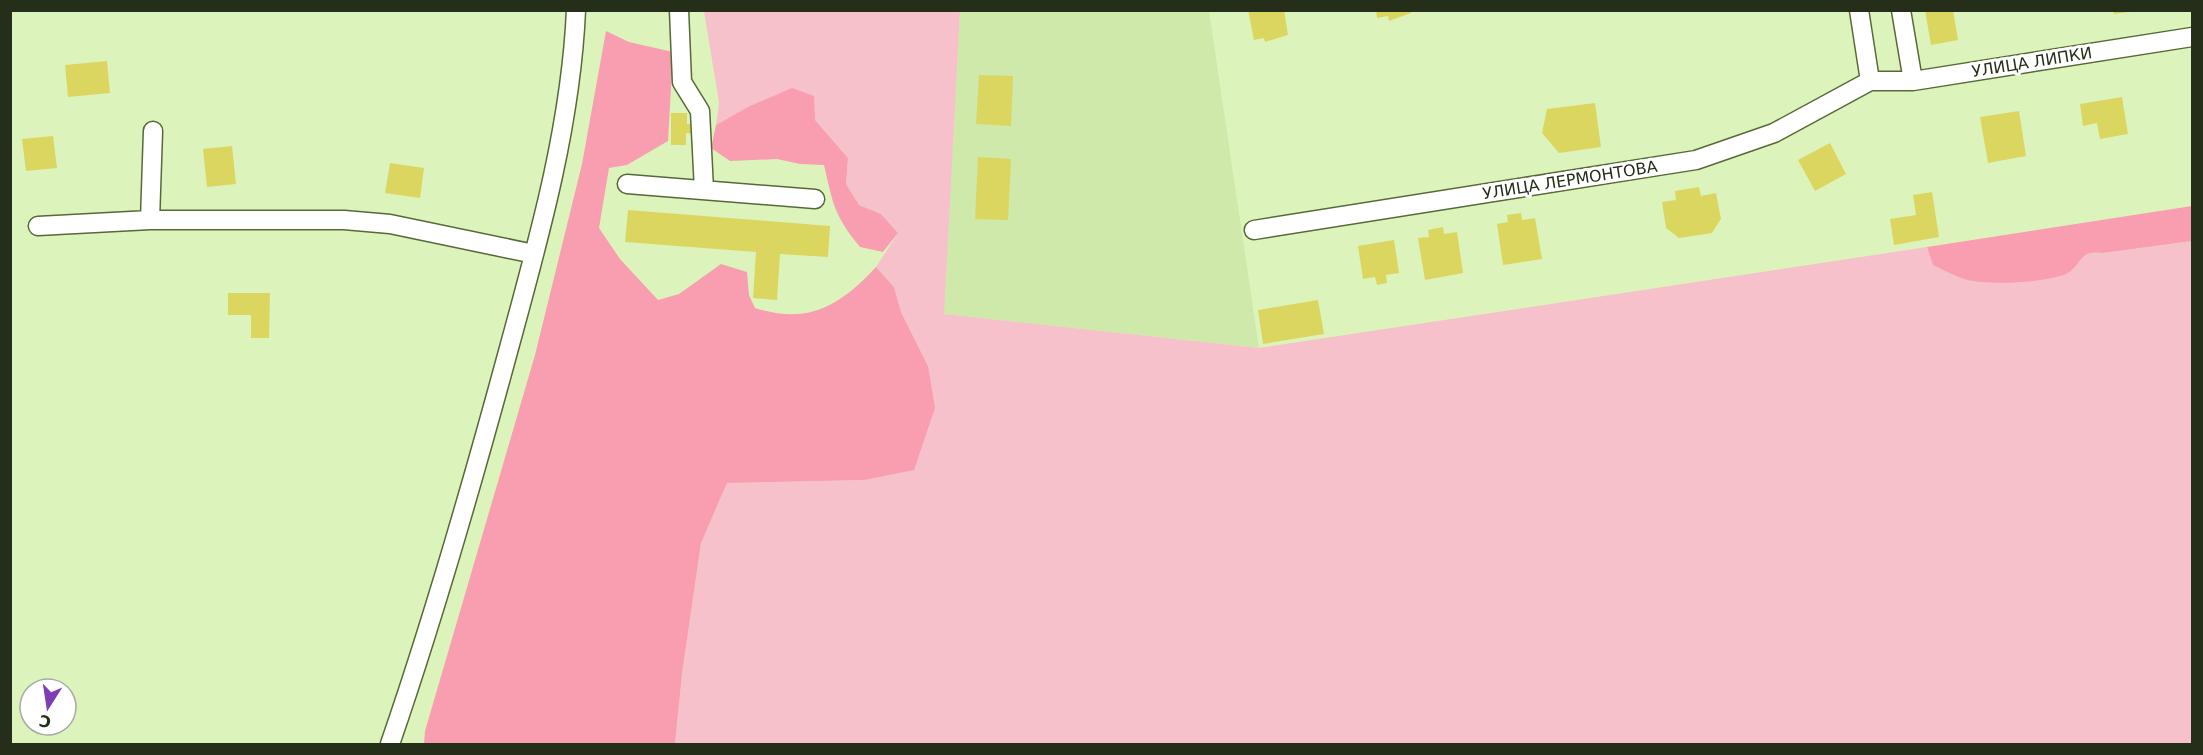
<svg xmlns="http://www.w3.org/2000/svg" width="2203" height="755" font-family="'DejaVu Sans',sans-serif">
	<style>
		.built { fill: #cee9aa }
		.green { fill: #f7c1cb }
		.forest { fill: #f99db0 }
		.building { fill: #dbd660 }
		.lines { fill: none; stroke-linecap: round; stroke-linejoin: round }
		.minor-casing { stroke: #566937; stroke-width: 21 }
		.minor { stroke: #fff; stroke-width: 18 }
		.labels { text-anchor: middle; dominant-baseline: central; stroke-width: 6; stroke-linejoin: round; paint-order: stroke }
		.street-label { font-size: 16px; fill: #252e18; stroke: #fff }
	</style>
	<rect width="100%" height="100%" fill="#dcf4bc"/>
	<!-- built -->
	<path class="built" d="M 960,11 L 1209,11 L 1259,348 L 943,314 Z"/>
	<!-- green -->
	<path class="green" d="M 704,11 L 960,11 L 944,314 L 1259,348 L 1927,247 L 1934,265 C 1974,272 2022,288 2062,275 C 2080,269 2077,249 2103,253 L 2192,241 L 2192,744 L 675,744 L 682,674 L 701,543 L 727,483 L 864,480 L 928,366 L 901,312 L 894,287 L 876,267 L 898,233 L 881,214 L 859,205 L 846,184 L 848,158 L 815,120 L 748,107 L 716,125 L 719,103 Z"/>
	<!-- forest -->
	<path class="forest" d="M 606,31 L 629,42 L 673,52 L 668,141 L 627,165 L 609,168 L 599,228 L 620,259 L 658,300 L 679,294 L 721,264 L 747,272 L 749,295 L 755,308 C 808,325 840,306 876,267 L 894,287 L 901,312 L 928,366 L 935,408 L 914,470 L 864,480 L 727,483 L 701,543 L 682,674 L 675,744 L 424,744 L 425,731 L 535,355 L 582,164 Z
		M 792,88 L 814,96 L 815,120 L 848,158 L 846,184 L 859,205 L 881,214 L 898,233 L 883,252 L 860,247 C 834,215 833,204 824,165 L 800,164 L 777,159 L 730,161 L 711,148 L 716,125 L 748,107 Z
		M 2192,206 L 2192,241 L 2103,253 C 2078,249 2082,266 2066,274 C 2044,283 1991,285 1968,280 C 1956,277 1944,270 1933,265 L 1927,247 Z"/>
	<!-- building -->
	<path class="building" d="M 1248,10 L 1284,10 L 1288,35 L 1265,42 L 1264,38 L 1254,40 Z
		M 1376,10 L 1411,10 L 1411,13 L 1389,21 L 1388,16 L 1377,18 Z
		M 1925,10 L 1953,10 L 1958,40 L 1931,45 Z
		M 2113,10 L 2129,10 L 2129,12 L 2114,14 Z
		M 107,61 L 110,93 L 68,97 L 65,65 Z
		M 979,75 L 1013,76 L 1011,126 L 976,124 Z
		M 2122,97 L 2128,134 L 2100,139 L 2097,123 L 2083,126 L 2080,104 Z
		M 1595,103 L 1601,147 L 1559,153 L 1542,133 L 1547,109 Z
		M 2019,111 L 2026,156 L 1988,163 L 1980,117 Z
		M 671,113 L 687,113 L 687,124 L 694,124 L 694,134 L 686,133 L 686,145 L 671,145 Z
		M 53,136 L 57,168 L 26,171 L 22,139 Z
		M 1830,143 L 1846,174 L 1815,191 L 1798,160 Z
		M 232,146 L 236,184 L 207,187 L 203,149 Z
		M 978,157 L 1011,159 L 1008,220 L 975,219 Z
		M 390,163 L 424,168 L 420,198 L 385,193 Z
		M 1699,187 L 1701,196 L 1716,193 L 1721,219 L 1712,233 L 1679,238 L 1666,228 L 1662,202 L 1676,200 L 1675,191 Z
		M 1932,192 L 1939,237 L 1894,245 L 1890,219 L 1916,215 L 1913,195 Z
		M 628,210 L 830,226 L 828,257 L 780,254 L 777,300 L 753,298 L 756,252 L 625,242 Z
		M 1521,213 L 1522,220 L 1535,218 L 1542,259 L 1503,265 L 1497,224 L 1508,222 L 1507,215 Z
		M 1443,227 L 1444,234 L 1457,232 L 1463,273 L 1425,280 L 1418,238 L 1429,237 L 1428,230 Z
		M 1394,240 L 1399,273 L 1386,275 L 1387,283 L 1377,285 L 1375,277 L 1363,279 L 1358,246 Z
		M 228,293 L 270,293 L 269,338 L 251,338 L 251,315 L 228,315 Z
		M 1318,300 L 1324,334 L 1263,344 L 1258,310 Z"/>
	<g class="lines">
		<defs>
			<path id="minor" d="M 679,10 L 682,82 L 700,111 L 704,190
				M 1859,10 L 1870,81
				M 1901,10 L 1913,81
				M 627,184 L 815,199
				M 150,220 L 153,131
				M 38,226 L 150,220 L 344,220 L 390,224 L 534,254
				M 1254,230 L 1696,160 L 1774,133 L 1870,81 L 1913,81 L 2192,37
				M 390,744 C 435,614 473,481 509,348 C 539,238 571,125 576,10"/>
		</defs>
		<!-- minor casing -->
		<use href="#minor" class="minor-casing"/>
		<!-- minor -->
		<use href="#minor" class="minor"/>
	</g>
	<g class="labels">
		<!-- street labels -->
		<g class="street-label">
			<text transform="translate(2032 62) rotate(-9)">УЛИЦА ЛИПКИ</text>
			<text transform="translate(1570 180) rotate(-9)">УЛИЦА ЛЕРМОНТОВА</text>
		</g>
	</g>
	<!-- border -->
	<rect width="2203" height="755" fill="none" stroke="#252e18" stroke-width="24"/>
	<!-- north arrow -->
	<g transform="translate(48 707) rotate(192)"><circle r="28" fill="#ffffff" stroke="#a8aba3" stroke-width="1.5"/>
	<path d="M0-4.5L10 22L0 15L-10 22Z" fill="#7e3db2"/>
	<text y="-9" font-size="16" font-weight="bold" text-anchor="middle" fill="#252e18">С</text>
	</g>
</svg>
